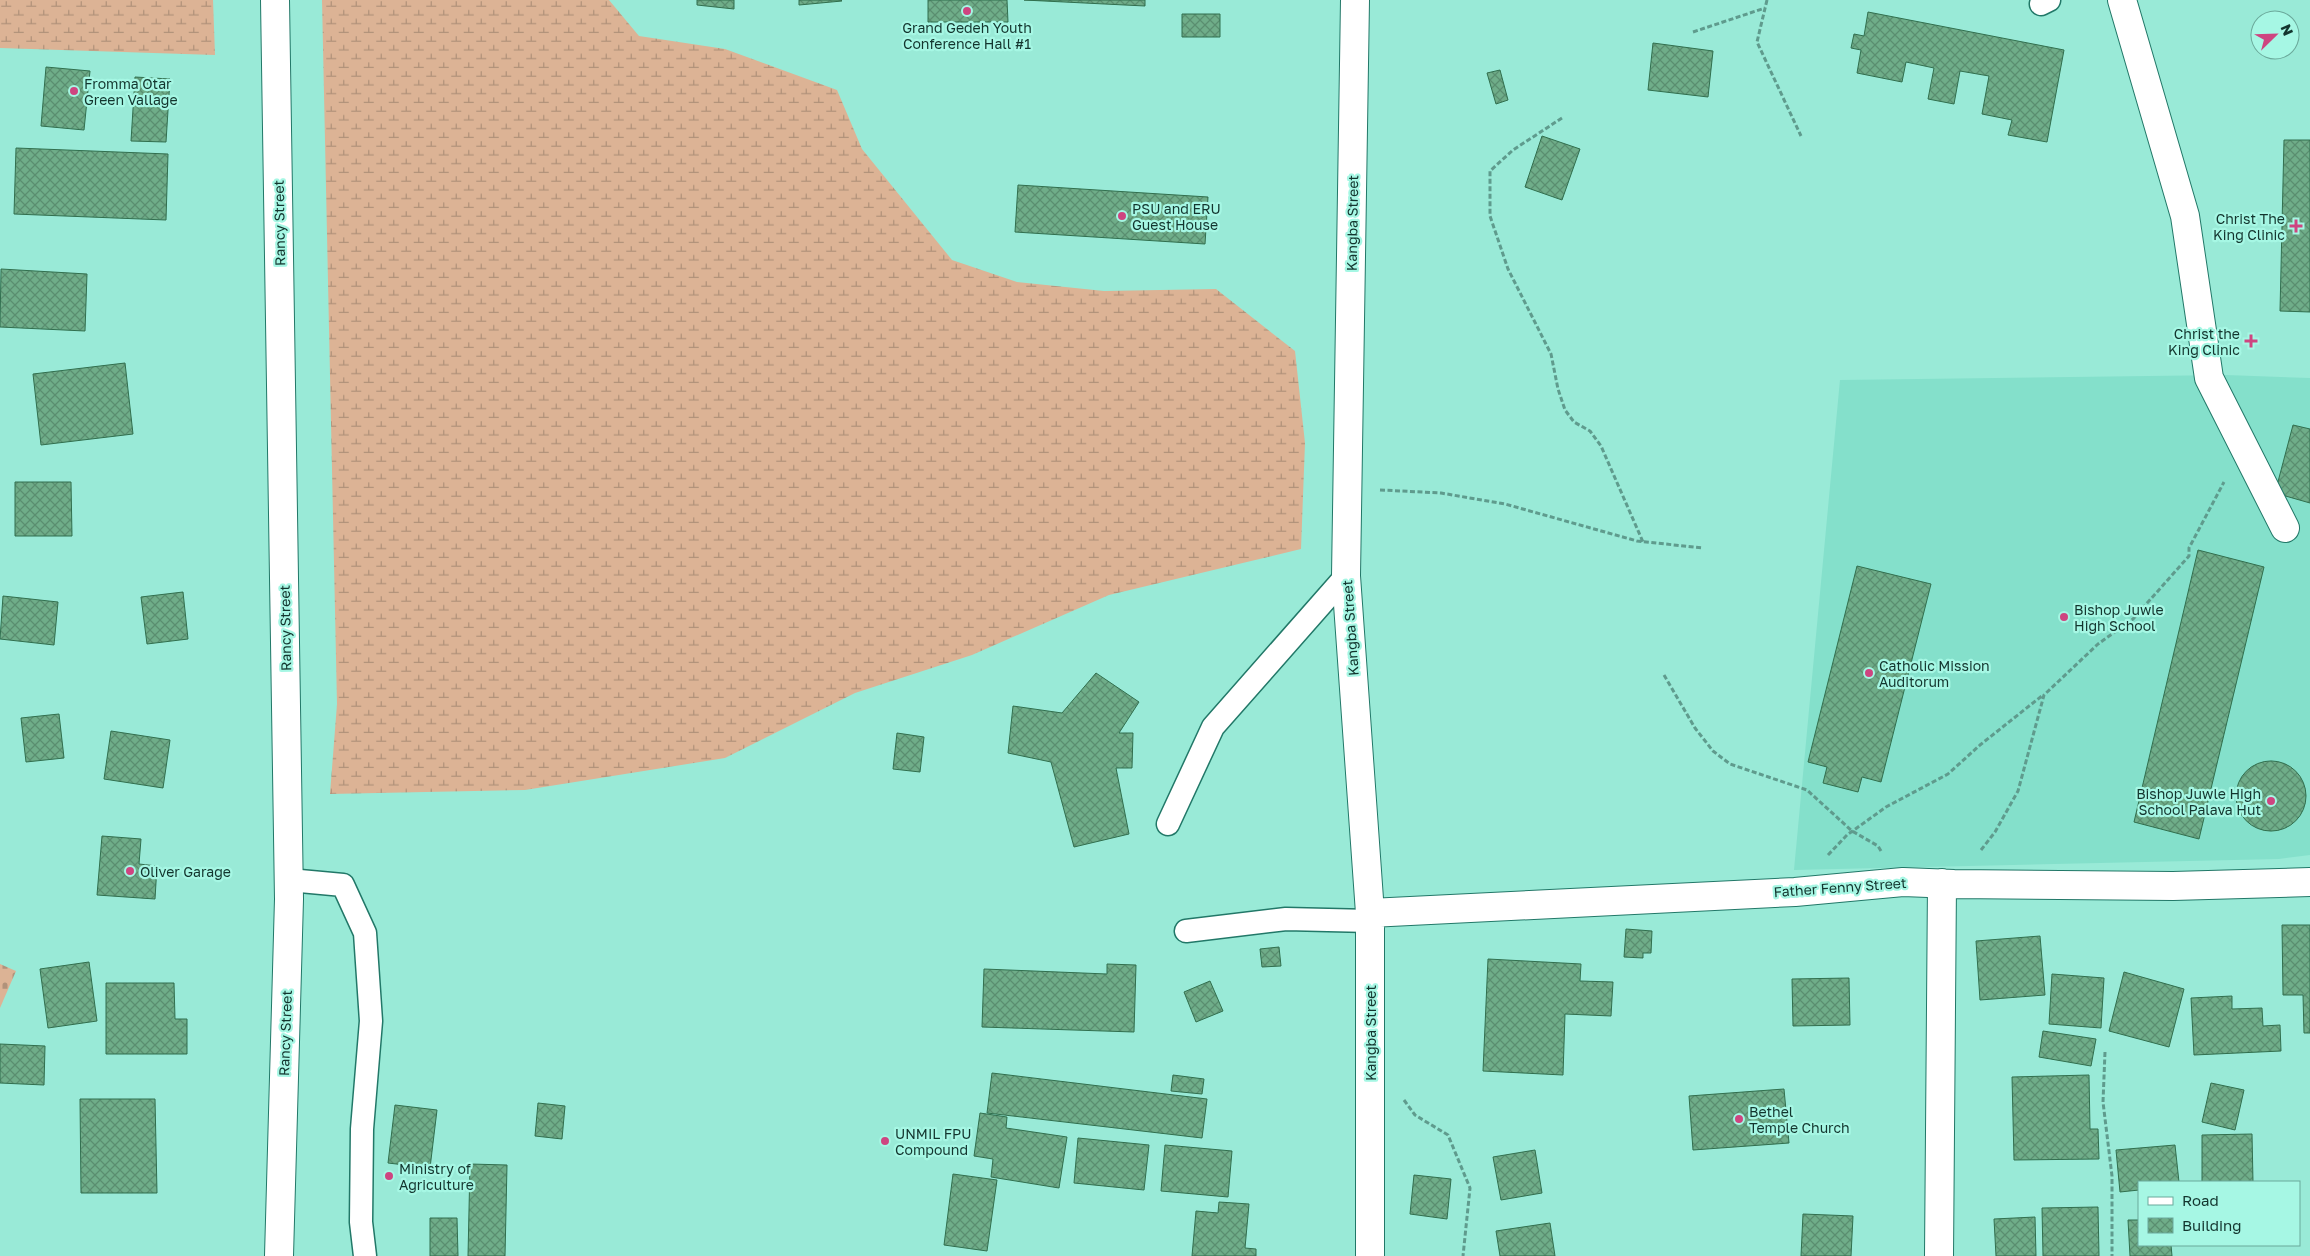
<svg xmlns="http://www.w3.org/2000/svg" width="2310" height="1256" font-family="'Golos Text',sans-serif">
	<style>
		.built { fill: #84e0cb }
		.wetland { fill: url(#wetland-marsh) }
		.cemetery { fill: url(#cemetery-stones) }
		.building { fill: url(#building-cross-hatch); stroke: #316f4e }
		.lines { fill: none; stroke-linecap: round; stroke-linejoin: round }
		.lane-casing { stroke: #227868; stroke-width: 25 }
		.street-casing { stroke: #227868; stroke-width: 30 }
		.path { stroke: #5f9b8d; stroke-width: 3; stroke-dasharray: 5 2.5; stroke-linecap: butt }
		.lane { stroke: #fff; stroke-width: 22 }
		.street { stroke: #fff; stroke-width: 28 }
		.poi-dot { fill: #ce4580; stroke: #a6f7e4; stroke-width: 2 }
		.labels { text-anchor: middle; dominant-baseline: central; stroke-width: 4.5; stroke-linejoin: round; paint-order: stroke }
		.poi-label { font-size: 14px; fill: #13352e; stroke: #a6f7e4; text-anchor: start }
		.street-label { font-size: 14px; fill: #13352e; stroke: #a6f7e4 }
	</style>
	<defs>
		<pattern id="wetland-marsh" width="20" height="14" patternUnits="userSpaceOnUse" patternTransform="scale(1.25)"><rect width="20" height="14" fill="#dcb395"/><path d="M1 5h8M5 5V1M11 12h8M15 12V8" fill="none" stroke="#b1927a"/></pattern>
		<pattern id="cemetery-stones" width="16" height="16" patternUnits="userSpaceOnUse" patternTransform="scale(1.25)"><rect width="16" height="16" fill="#dcb395"/><path d="M2 7V4a2 2 0 0 1 4 0v3zM10 15v-3a2 2 0 0 1 4 0v3z" fill="#b1927a"/></pattern>
		<pattern id="building-cross-hatch" width="8" height="8" patternUnits="userSpaceOnUse" patternTransform="scale(1.25)"><rect width="8" height="8" fill="#6fad89"/><path d="M0 0l8 8M0 8l8-8" fill="none" stroke="#5a8e70"/></pattern>
	</defs>
	<rect width="100%" height="100%" fill="#99ead7"/>
	<!-- built -->
	<path class="built" d="M 2226,375 L 2310,378 L 2310,855 L 2279,859 L 1794,870 L 1840,380 Z"/>
	<!-- wetland -->
	<path class="wetland" d="M 0,0 L 213,0 L 215,55 L 0,48 Z
		M 322,0 L 609,0 L 639,36 L 725,49 L 837,90 L 862,149 L 952,260 L 1017,282 L 1104,291 L 1216,289 L 1295,351 L 1305,443 L 1301,549 L 1109,595 L 972,655 L 855,693 L 725,758 L 525,790 L 330,794 L 337,704 Z"/>
	<!-- cemetery -->
	<path class="cemetery" d="M 0,964 L 16,971 L 0,1008 Z"/>
	<!-- building -->
	<path class="building" d="M 697,0 L 734,0 L 734,9 L 697,5 Z
		M 799,0 L 841,0 L 842,1 L 799,5 Z
		M 928,0 L 1007,0 L 1008,22 L 928,22 Z
		M 1024,0 L 1145,0 L 1145,6 Z
		M 1868,12 L 2064,50 L 2047,142 L 2008,135 L 2012,120 L 1982,114 L 1989,76 L 1960,71 L 1954,104 L 1928,99 L 1934,68 L 1906,62 L 1902,82 L 1857,73 L 1861,50 L 1851,48 L 1854,34 L 1864,36 Z
		M 1182,14 L 1220,14 L 1220,37 L 1182,37 Z
		M 1653,43 L 1713,51 L 1708,97 L 1648,90 Z
		M 46,67 L 90,71 L 84,130 L 41,126 Z
		M 1500,70 L 1508,100 L 1496,104 L 1487,73 Z
		M 135,77 L 170,79 L 166,142 L 131,141 Z
		M 1542,136 L 1580,149 L 1562,200 L 1525,187 Z
		M 2284,140 L 2310,140 L 2310,312 L 2280,311 Z
		M 16,148 L 168,154 L 166,220 L 14,214 Z
		M 1018,185 L 1208,197 L 1205,244 L 1015,232 Z
		M 1,269 L 87,274 L 85,331 L 0,327 Z
		M 125,363 L 133,434 L 41,445 L 33,374 Z
		M 2293,425 L 2310,429 L 2310,503 L 2275,493 Z
		M 15,482 L 71,482 L 72,536 L 15,536 Z
		M 2198,550 L 2264,567 L 2199,839 L 2134,822 Z
		M 1857,566 L 1931,584 L 1881,782 L 1862,777 L 1858,792 L 1823,783 L 1827,767 L 1808,762 Z
		M 183,592 L 188,639 L 147,644 L 141,597 Z
		M 3,596 L 58,602 L 54,645 L 0,639 Z
		M 1096,673 L 1139,702 L 1119,733 L 1133,733 L 1132,768 L 1116,768 L 1129,834 L 1074,847 L 1051,762 L 1008,753 L 1013,706 L 1062,713 Z
		M 59,714 L 64,758 L 26,762 L 21,718 Z
		M 111,731 L 170,740 L 163,788 L 104,779 Z
		M 897,733 L 924,737 L 920,772 L 893,769 Z
		M2236 796a35 35 0 1 1 70 0a35 35 0 1 1-70 0Z
		M 102,836 L 141,839 L 139,864 L 157,866 L 155,899 L 97,895 Z
		M 2282,925 L 2310,925 L 2310,1033 L 2304,1033 L 2303,995 L 2283,995 Z
		M 1626,929 L 1652,931 L 1651,953 L 1643,953 L 1643,958 L 1624,957 Z
		M 2040,936 L 2045,995 L 1980,1000 L 1976,941 Z
		M 1279,947 L 1281,966 L 1262,967 L 1260,949 Z
		M 1488,959 L 1581,964 L 1580,981 L 1613,982 L 1611,1016 L 1565,1014 L 1563,1075 L 1483,1071 Z
		M 89,962 L 97,1021 L 48,1028 L 40,969 Z
		M 1107,964 L 1136,965 L 1134,1032 L 982,1027 L 984,969 L 1107,974 Z
		M 2124,972 L 2184,989 L 2169,1047 L 2109,1031 Z
		M 2052,974 L 2104,978 L 2101,1028 L 2049,1024 Z
		M 1849,978 L 1850,1025 L 1793,1026 L 1792,979 Z
		M 1210,981 L 1223,1011 L 1196,1022 L 1184,992 Z
		M 106,983 L 174,983 L 175,1019 L 187,1019 L 187,1054 L 106,1054 Z
		M 2232,996 L 2232,1009 L 2262,1008 L 2263,1026 L 2280,1025 L 2281,1051 L 2194,1055 L 2191,998 Z
		M 2043,1031 L 2096,1039 L 2091,1066 L 2039,1057 Z
		M 0,1044 L 45,1046 L 44,1085 L 0,1083 Z
		M 992,1073 L 1207,1099 L 1202,1138 L 987,1113 Z
		M 1173,1075 L 1204,1079 L 1202,1094 L 1171,1091 Z
		M 2089,1075 L 2090,1129 L 2098,1129 L 2099,1159 L 2014,1160 L 2012,1077 Z
		M 2211,1083 L 2244,1090 L 2235,1130 L 2202,1122 Z
		M 1784,1089 L 1789,1143 L 1693,1150 L 1689,1096 Z
		M 80,1099 L 155,1099 L 157,1193 L 81,1193 Z
		M 538,1103 L 565,1106 L 562,1139 L 535,1136 Z
		M 395,1105 L 437,1110 L 430,1168 L 388,1163 Z
		M 980,1113 L 1007,1117 L 1006,1128 L 1067,1137 L 1059,1188 L 991,1177 L 993,1159 L 974,1156 Z
		M 2252,1134 L 2253,1182 L 2202,1182 L 2202,1135 Z
		M 1078,1138 L 1149,1145 L 1144,1190 L 1074,1183 Z
		M 1165,1145 L 1232,1151 L 1228,1197 L 1161,1191 Z
		M 2175,1145 L 2179,1182 L 2139,1182 L 2139,1190 L 2120,1192 L 2116,1150 Z
		M 1535,1150 L 1542,1193 L 1501,1200 L 1493,1157 Z
		M 470,1164 L 507,1165 L 505,1256 L 468,1256 Z
		M 953,1174 L 997,1180 L 987,1251 L 944,1245 Z
		M 1414,1175 L 1451,1179 L 1447,1219 L 1410,1214 Z
		M 1219,1202 L 1249,1204 L 1245,1248 L 1256,1249 L 1256,1256 L 1192,1256 L 1196,1211 L 1218,1213 Z
		M 2098,1207 L 2099,1256 L 2043,1256 L 2042,1208 Z
		M 1803,1214 L 1853,1216 L 1851,1256 L 1801,1256 Z
		M 2035,1217 L 2036,1256 L 1996,1256 L 1994,1219 Z
		M 430,1218 L 457,1218 L 458,1256 L 430,1256 Z
		M 2128,1220 L 2139,1220 L 2139,1245 L 2171,1245 L 2172,1256 L 2130,1256 Z
		M 1550,1223 L 1555,1256 L 1500,1256 L 1496,1231 Z"/>
	<g class="lines">
		<defs>
			<path id="lane" d="M 2041,4 L 2049,0
				M 1168,824 L 1213,727 L 1346,576
				M 289,880 L 343,885 L 365,933 L 371,1021 L 362,1129 L 361,1222 L 365,1256
				M 1186,931 L 1286,919 L 1370,921"/>
			<path id="street" d="M 275,0 L 289,899 L 279,1256
				M 1355,0 L 1346,576 L 1370,913 L 1370,1256
				M 2122,0 L 2185,216 L 2209,378 L 2285,528
				M 1370,913 L 1795,892 L 1903,882 L 1954,884 L 2173,886 L 2310,882
				M 1939,1256 L 1942,883"/>
		</defs>
		<!-- lane casing -->
		<use href="#lane" class="lane-casing"/>
		<!-- street casing -->
		<use href="#street" class="street-casing"/>
		<!-- path -->
		<path class="path" d="M 1767,0 L 1757,42 L 1801,136
			M 1693,32 L 1765,8
			M 1562,118 L 1513,150 L 1490,171 L 1490,216 L 1508,269 L 1551,354 L 1558,389 L 1565,410 L 1574,422 L 1590,431 L 1601,446 L 1643,542
			M 1380,490 L 1441,493 L 1505,504 L 1637,541 L 1703,548
			M 1664,675 L 1695,728 L 1713,751 L 1730,764 L 1807,790 L 1852,831 L 1878,846 L 1881,851
			M 1981,850 L 1995,832 L 2018,791 L 2044,695 L 2098,644 L 2133,619 L 2189,556 L 2189,548 L 2224,482
			M 1828,855 L 1847,835 L 1886,807 L 1948,774 L 1980,745 L 2043,695
			M 2105,1052 L 2103,1102 L 2112,1176 L 2112,1256
			M 1404,1100 L 1415,1115 L 1448,1135 L 1470,1188 L 1463,1256"/>
		<!-- lane -->
		<use href="#lane" class="lane"/>
		<!-- street -->
		<use href="#street" class="street"/>
	</g>
	<!-- markers -->
	<g class="poi-dot">
		<circle cx="967" cy="11" r="5"/>
		<circle cx="74" cy="91" r="5"/>
		<circle cx="1122" cy="216" r="5"/>
		<path d="M2293.5 218.5h5v5h5v5h-5v5h-5v-5h-5v-5h5z"/>
		<path d="M2248.5 333.5h5v5h5v5h-5v5h-5v-5h-5v-5h5z"/>
		<circle cx="2064" cy="617" r="5"/>
		<circle cx="1869" cy="673" r="5"/>
		<circle cx="2271" cy="801" r="5"/>
		<circle cx="130" cy="871" r="5"/>
		<circle cx="1739" cy="1119" r="5"/>
		<circle cx="885" cy="1141" r="5"/>
		<circle cx="389" cy="1176" r="5"/>
	</g>
	<g class="labels">
		<!-- poi labels -->
		<g class="poi-label">
			<text x="967" y="27" text-anchor="middle">Grand Gedeh Youth<tspan x="967" dy="16">Conference Hall #1</tspan></text>
			<text x="84" y="83">Fromma Otar<tspan x="84" dy="16">Green Vallage</tspan></text>
			<text x="1132" y="208">PSU and ERU<tspan x="1132" dy="16">Guest House</tspan></text>
			<text x="2285" y="218" text-anchor="end">Christ The<tspan x="2285" dy="16">King Clinic</tspan></text>
			<text x="2240" y="333" text-anchor="end">Christ the<tspan x="2240" dy="16">King Clinic</tspan></text>
			<text x="2074" y="609">Bishop Juwle<tspan x="2074" dy="16">High School</tspan></text>
			<text x="1879" y="665">Catholic Mission<tspan x="1879" dy="16">Auditorum</tspan></text>
			<text x="2261" y="793" text-anchor="end">Bishop Juwle High<tspan x="2261" dy="16">School Palava Hut</tspan></text>
			<text x="140" y="871">Oliver Garage</text>
			<text x="1749" y="1111">Bethel<tspan x="1749" dy="16">Temple Church</tspan></text>
			<text x="895" y="1133">UNMIL FPU<tspan x="895" dy="16">Compound</tspan></text>
			<text x="399" y="1168">Ministry of<tspan x="399" dy="16">Agriculture</tspan></text>
		</g>
		<!-- street labels -->
		<g class="street-label">
			<text transform="translate(279 223) rotate(-91)">Rancy Street</text>
			<text transform="translate(1352 223) rotate(-89)">Kangba Street</text>
			<text transform="translate(285 628) rotate(-91)">Rancy Street</text>
			<text transform="translate(1350 628) rotate(-94)">Kangba Street</text>
			<text transform="translate(1840 887) rotate(-4)">Father Fenny Street</text>
			<text transform="translate(285 1033) rotate(-88)">Rancy Street</text>
			<text transform="translate(1370 1033) rotate(-90)">Kangba Street</text>
		</g>
	</g>
	<!-- legend -->
	<rect x="2138" y="1181" width="162" height="65" fill="#a6f7e4" stroke="#6ba99b"/>
	<rect x="2148" y="1197" width="25" height="8" fill="#ffffff" stroke="#6ba99b"/>
	<text x="2182" y="1206" font-size="15" fill="#13352e">Road</text>
	<rect x="2148" y="1218" width="25" height="15" fill="url(#building-cross-hatch)" stroke="#6ba99b"/>
	<text x="2182" y="1231" font-size="15" fill="#13352e">Building</text>
	<!-- north arrow -->
	<g transform="translate(2275 35) rotate(67)"><circle r="24" fill="#a6f7e4" stroke="#6ba99b"/>
	<path d="M0-4L9 19L0 12L-9 19Z" fill="#ce4580"/>
	<text y="-8" font-size="14" font-weight="bold" text-anchor="middle" fill="#13352e">N</text>
	</g>
</svg>
